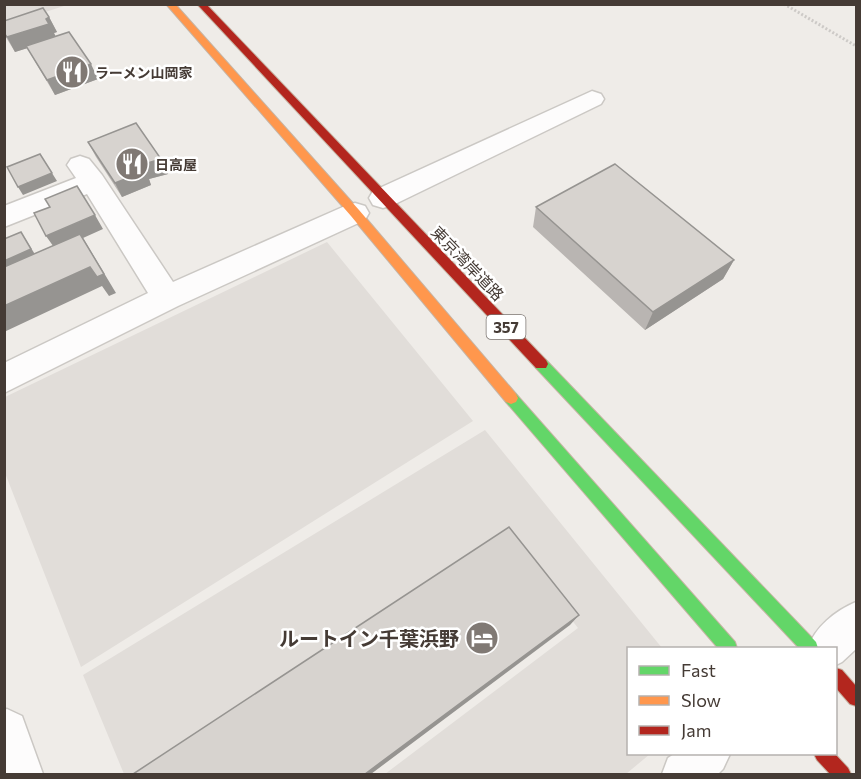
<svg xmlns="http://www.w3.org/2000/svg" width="861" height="779" font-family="Commissioner,'Noto Sans JP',sans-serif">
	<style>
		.parking { fill: #e1ddd9 }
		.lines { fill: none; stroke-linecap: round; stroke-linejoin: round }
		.street-casing { stroke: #cbc8c4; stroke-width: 3 }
		.fast-casing { stroke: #c6b4a4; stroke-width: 2 }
		.slow-casing { stroke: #c6b4a4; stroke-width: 2 }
		.jam-casing { stroke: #c6b4a4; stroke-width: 2 }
		.path { stroke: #cdcac7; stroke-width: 3; stroke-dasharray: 2 2; stroke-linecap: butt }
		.street { fill: #fdfcfc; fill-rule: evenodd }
		.fast { fill: #63d668; fill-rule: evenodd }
		.slow { fill: #ff974d; fill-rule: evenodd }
		.jam { fill: #b3261e; fill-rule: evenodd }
		.wall { fill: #b9b5b2 }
		.shaded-wall { fill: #969491 }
		.building { fill: #d7d3cf; stroke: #969491; stroke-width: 1.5 }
		.labels { text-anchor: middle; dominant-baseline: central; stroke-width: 5; stroke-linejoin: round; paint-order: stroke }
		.far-poi-label { font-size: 14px; font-weight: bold; fill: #453b35; stroke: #fff; text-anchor: start }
		.shield { fill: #fff; stroke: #7d7672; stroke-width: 1.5 }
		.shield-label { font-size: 15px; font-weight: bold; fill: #453b35 }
		.street-label { font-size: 16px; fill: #453b35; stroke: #fff }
		.near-poi-label { font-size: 20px; font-weight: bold; fill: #453b35; stroke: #fff; text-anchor: end }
	</style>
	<rect width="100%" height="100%" fill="#efece8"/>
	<!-- parking -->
	<path class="parking" d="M 5,4 L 67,5 L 5,25 Z
		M 327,242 L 473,421 L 81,667 L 5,473 L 5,397 Z
		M 485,430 L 662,648 L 628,648 L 628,754 L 650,754 L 626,774 L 385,774 L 578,628 L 502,531 L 140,774 L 124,774 L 83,675 Z"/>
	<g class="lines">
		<defs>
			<path id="street" d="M 592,91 L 601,94 L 604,99 L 601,104 L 393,205 L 383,208 L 373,205 L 369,198 L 373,191 Z
				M 80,156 L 89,159 L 102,175 L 173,282 L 345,206 L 355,203 L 365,206 L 369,213 L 365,220 L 178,306 L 4,393 L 4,363 L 148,293 L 87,194 L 4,227 L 4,206 L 76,178 L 67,165 L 71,159 Z
				M 856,602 L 856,649 L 842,662 L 836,665 L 836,648 L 808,648 C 815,627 835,611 856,602 Z
				M 7,709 L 22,716 L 43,774 L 4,774 L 4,710 Z
				M 674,754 L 730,754 L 723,769 L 718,774 L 662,774 L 668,758 Z"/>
			<path id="fast" d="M 541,358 L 546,360 L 816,642 L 818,648 L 799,648 L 536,368 L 534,364 L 536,360 Z
				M 511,392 L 516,394 L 735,642 L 737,648 L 718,648 L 506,402 L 504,398 L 506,394 Z"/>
			<path id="slow" d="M 166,4 L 175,4 L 359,210 L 516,394 L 518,398 L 516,402 L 511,404 L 506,402 L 351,216 Z"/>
			<path id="jam" d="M 197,4 L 206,4 L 546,360 L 548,364 L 546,368 L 536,368 Z
				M 836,668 L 842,670 L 856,686 L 856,706 L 850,704 L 836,688 Z
				M 814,754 L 835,754 L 848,768 L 851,774 L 830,774 L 817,760 Z"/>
		</defs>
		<!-- street casing -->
		<use href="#street" class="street-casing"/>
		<!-- fast casing -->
		<use href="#fast" class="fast-casing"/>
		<!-- slow casing -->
		<use href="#slow" class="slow-casing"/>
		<!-- jam casing -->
		<use href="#jam" class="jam-casing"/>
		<!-- path -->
		<path class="path" d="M 784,4 L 856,46"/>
		<!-- street -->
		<use href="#street" class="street"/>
		<!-- fast -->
		<use href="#fast" class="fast"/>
		<!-- slow -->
		<use href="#slow" class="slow"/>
		<!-- jam -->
		<use href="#jam" class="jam"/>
	</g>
	<!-- wall -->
	<path class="wall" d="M 49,17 L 57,32 L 54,33 L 55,36 L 98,79 L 55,95 L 27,48 L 15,52 L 4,34 Z
		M 88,142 L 161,159 L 168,174 L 149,179 L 151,185 L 122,197 L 96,157 Z
		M 536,207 L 734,260 L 723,279 L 645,330 L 533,227 Z"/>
	<!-- shaded-wall -->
	<path class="shaded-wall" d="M 49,17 L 57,32 L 54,33 L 57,39 L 15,52 L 7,37 Z
		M 91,64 L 98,79 L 55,95 L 47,80 Z
		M 40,154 L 57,181 L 23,195 L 18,187 Z
		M 161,159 L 168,174 L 149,179 L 151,185 L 122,197 L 115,183 L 141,165 Z
		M 95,215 L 103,229 L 83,238 L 116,293 L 109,296 L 102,286 L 4,332 L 4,306 L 90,267 L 56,250 L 46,236 Z
		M 21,232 L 36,256 L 4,270 L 4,261 Z
		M 734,260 L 723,279 L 645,330 L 653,312 Z
		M 579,615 L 570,625 L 371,774 L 365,774 Z"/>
	<!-- building -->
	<path class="building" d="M 43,8 L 49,17 L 46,19 L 49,24 L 7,37 L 4,33 L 4,21 Z
		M 69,32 L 91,64 L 47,80 L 26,46 Z
		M 136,123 L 161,159 L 141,165 L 145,171 L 115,183 L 88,142 Z
		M 40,154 L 52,173 L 18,187 L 7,167 Z
		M 615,164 L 734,260 L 653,312 L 536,207 Z
		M 77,186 L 95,215 L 46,236 L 34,213 L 50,207 L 45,199 Z
		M 21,232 L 31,249 L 4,261 L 4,239 Z
		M 80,234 L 104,274 L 97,277 L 90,267 L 4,306 L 4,267 Z
		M 509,527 L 579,615 L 365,774 L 133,774 Z"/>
	<!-- icons -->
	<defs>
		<symbol id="restaurant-disc" viewBox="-11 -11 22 22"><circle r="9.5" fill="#807974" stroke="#fff"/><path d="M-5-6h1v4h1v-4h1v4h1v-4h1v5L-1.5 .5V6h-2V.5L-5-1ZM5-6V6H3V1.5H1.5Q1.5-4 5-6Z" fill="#fff"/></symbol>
		<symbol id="hotel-disc" viewBox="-11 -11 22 22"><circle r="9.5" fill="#807974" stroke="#fff"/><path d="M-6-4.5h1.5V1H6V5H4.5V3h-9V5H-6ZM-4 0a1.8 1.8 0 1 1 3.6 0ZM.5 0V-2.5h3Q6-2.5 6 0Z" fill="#fff"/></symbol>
	</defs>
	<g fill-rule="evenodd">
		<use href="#restaurant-disc" x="53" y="53" width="38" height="38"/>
		<use href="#restaurant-disc" x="113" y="145" width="38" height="38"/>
		<use href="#hotel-disc" x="463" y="619" width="38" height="38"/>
	</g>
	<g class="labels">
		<!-- far-poi labels -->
		<g class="far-poi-label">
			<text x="95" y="72">ラーメン山岡家</text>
			<text x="155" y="164">日高屋</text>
		</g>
		<!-- shield labels -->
		<rect class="shield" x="486.5" y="315" width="39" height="24" rx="4.5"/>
		<g class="shield-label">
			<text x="506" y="327">357</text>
		</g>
		<!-- street labels -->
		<g class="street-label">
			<text transform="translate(468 263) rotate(46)">東京湾岸道路</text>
		</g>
		<!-- near-poi labels -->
		<g class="near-poi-label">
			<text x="459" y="638">ルートイン千葉浜野</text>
		</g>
	</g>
	<!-- border -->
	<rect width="861" height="779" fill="none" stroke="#453b35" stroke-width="12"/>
	<!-- legend -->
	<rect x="627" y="647" width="210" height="108" fill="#ffffff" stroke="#b5b1ae" stroke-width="1.5"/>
	<rect x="639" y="666" width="30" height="9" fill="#63d668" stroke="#b5b1ae" stroke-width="1.5"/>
	<text x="681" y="677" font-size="18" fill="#453b35">Fast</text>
	<rect x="639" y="696" width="30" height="9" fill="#ff974d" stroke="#b5b1ae" stroke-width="1.5"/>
	<text x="681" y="707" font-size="18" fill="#453b35">Slow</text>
	<rect x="639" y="726" width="30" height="9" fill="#b3261e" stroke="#b5b1ae" stroke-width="1.5"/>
	<text x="681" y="737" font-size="18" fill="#453b35">Jam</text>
</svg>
